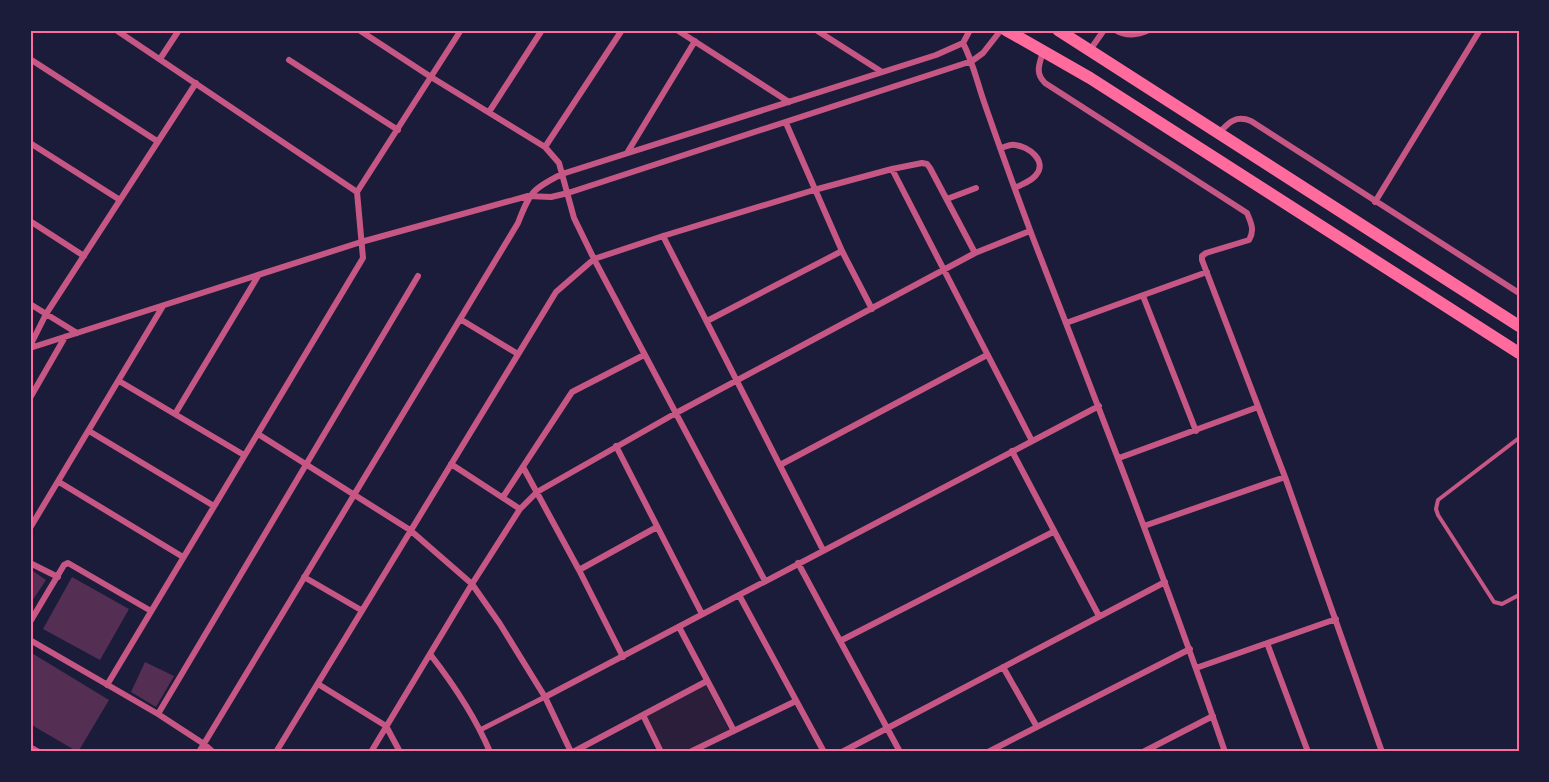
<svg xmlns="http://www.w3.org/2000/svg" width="1549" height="782" font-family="'IBM Plex Sans',sans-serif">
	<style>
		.green { fill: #2a1e3b }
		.building { fill: #542f53 }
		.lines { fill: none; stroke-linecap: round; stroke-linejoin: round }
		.service { stroke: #c65784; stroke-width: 4 }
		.pedestrian { stroke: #c65784; stroke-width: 5 }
		.minor { stroke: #c65784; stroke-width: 6 }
		.primary { stroke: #ff6b9d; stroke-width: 12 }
		.neatline { fill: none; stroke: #ff6b9d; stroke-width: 2 }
	</style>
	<rect width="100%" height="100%" fill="#1b1b3a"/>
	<!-- green -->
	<path class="green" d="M 705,684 L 730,732 L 688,752 L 662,752 L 644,716 Z"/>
	<!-- building -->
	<path class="building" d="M 30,569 L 46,580 L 30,604 Z
		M 72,577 L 129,609 L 100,660 L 43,629 Z
		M 30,652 L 109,700 L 78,752 L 30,724 Z
		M 145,662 L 174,676 L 156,707 L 131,692 Z"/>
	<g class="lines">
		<!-- service -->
		<path class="service" d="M 1519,438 L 1438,500 L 1436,509 L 1438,515 L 1494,602 L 1502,604 L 1519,595
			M 30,746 L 41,752"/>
		<!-- pedestrian -->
		<path class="pedestrian" d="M 480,730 L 545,697"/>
		<!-- minor -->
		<path class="minor" d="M 116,30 L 357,192
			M 359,30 L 431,77 L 545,147 L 559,163 L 574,218 L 594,259 L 765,581
			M 677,30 L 789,102
			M 816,30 L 882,72
			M 1115,30 C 1127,37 1137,35 1149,30
			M 963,43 C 973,62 977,82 984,102 C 1000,148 1016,193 1033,238 C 1099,409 1166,579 1225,752
			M 1090,50 L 1104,30
			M 1043,52 C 1039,65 1035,73 1045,83 L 1247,213 C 1251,223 1255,230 1249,240 L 1206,253 L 1202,256 L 1202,260 L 1285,477 L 1382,752
			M 30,59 L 157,141
			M 160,59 L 179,30
			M 289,60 L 398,130
			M 489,112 L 542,30
			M 786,123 L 842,251 L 872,309
			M 1219,133 C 1229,122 1236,115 1251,121 L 1519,293
			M 30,143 L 120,200
			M 545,147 L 622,30
			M 1001,148 C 1005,147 1010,144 1015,145 C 1028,146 1048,161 1036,175 C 1032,181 1022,184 1015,188
			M 627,153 L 695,41
			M 892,169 L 1032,441
			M 947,199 L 976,188
			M 1375,202 L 1480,30
			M 30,221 L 84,256
			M 663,236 L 823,550
			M 1143,296 L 1196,431
			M 30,304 L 77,333
			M 460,319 L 518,354
			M 707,321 L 842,251
			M 1066,323 L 1207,272
			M 30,346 L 46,314 L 196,83
			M 30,348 L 361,242 L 528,196 L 551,197 L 568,193 L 972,61 L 983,53 L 1001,30
			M 119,381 L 244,455
			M 30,398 L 65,337
			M 175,414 L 258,276
			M 89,431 L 214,506
			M 258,434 L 410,530 L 472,584 L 500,624 L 545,697 L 571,752
			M 616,446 L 702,614
			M 1012,451 L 1099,616
			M 1119,458 L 1258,407
			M 451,464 L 520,509
			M 780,465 L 987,355
			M 523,467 L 579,570 L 623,657
			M 59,482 L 183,557
			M 503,497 L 572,392 L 644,355
			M 1144,526 L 1285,477
			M 30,528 L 163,306
			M 30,563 L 58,577
			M 798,563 L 900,752
			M 579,570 L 657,527
			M 304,577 L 361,610
			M 739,595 L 824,752
			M 30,622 L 64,565 L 68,563 L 151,611
			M 679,627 L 734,731
			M 30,640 L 158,714 L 204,744 L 213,752
			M 840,641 L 1053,532
			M 1267,643 L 1308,752
			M 430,654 C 454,685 475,716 490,752
			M 1003,667 L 1037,727
			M 1196,668 L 1336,619
			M 318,684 L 386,726 L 400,752
			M 107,685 L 363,258 L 357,192 L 461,30
			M 545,697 L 1099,406
			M 158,714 L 418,276
			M 643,715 L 661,752
			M 199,752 L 518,223 C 530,192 532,189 562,174 L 936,55 L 963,43 L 970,30
			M 276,752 L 556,292 L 594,259 L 663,236 L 814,190 L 892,169 L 922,163 L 927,164 L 930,168 L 975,253
			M 371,752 L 472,584 L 520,509 L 537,492 L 676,413 L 975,253 L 1030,231
			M 573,752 L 707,681
			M 690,752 L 796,701
			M 842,752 L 1165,582
			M 988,752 L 1190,649
			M 1143,752 L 1213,716"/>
		<!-- primary -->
		<path class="primary" d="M 1006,30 L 1090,78 L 1519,353
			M 1058,30 L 1519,326"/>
	</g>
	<!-- border -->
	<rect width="1549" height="782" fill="none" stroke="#1b1b3a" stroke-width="63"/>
	<rect x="32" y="32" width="1486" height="718" class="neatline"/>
</svg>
